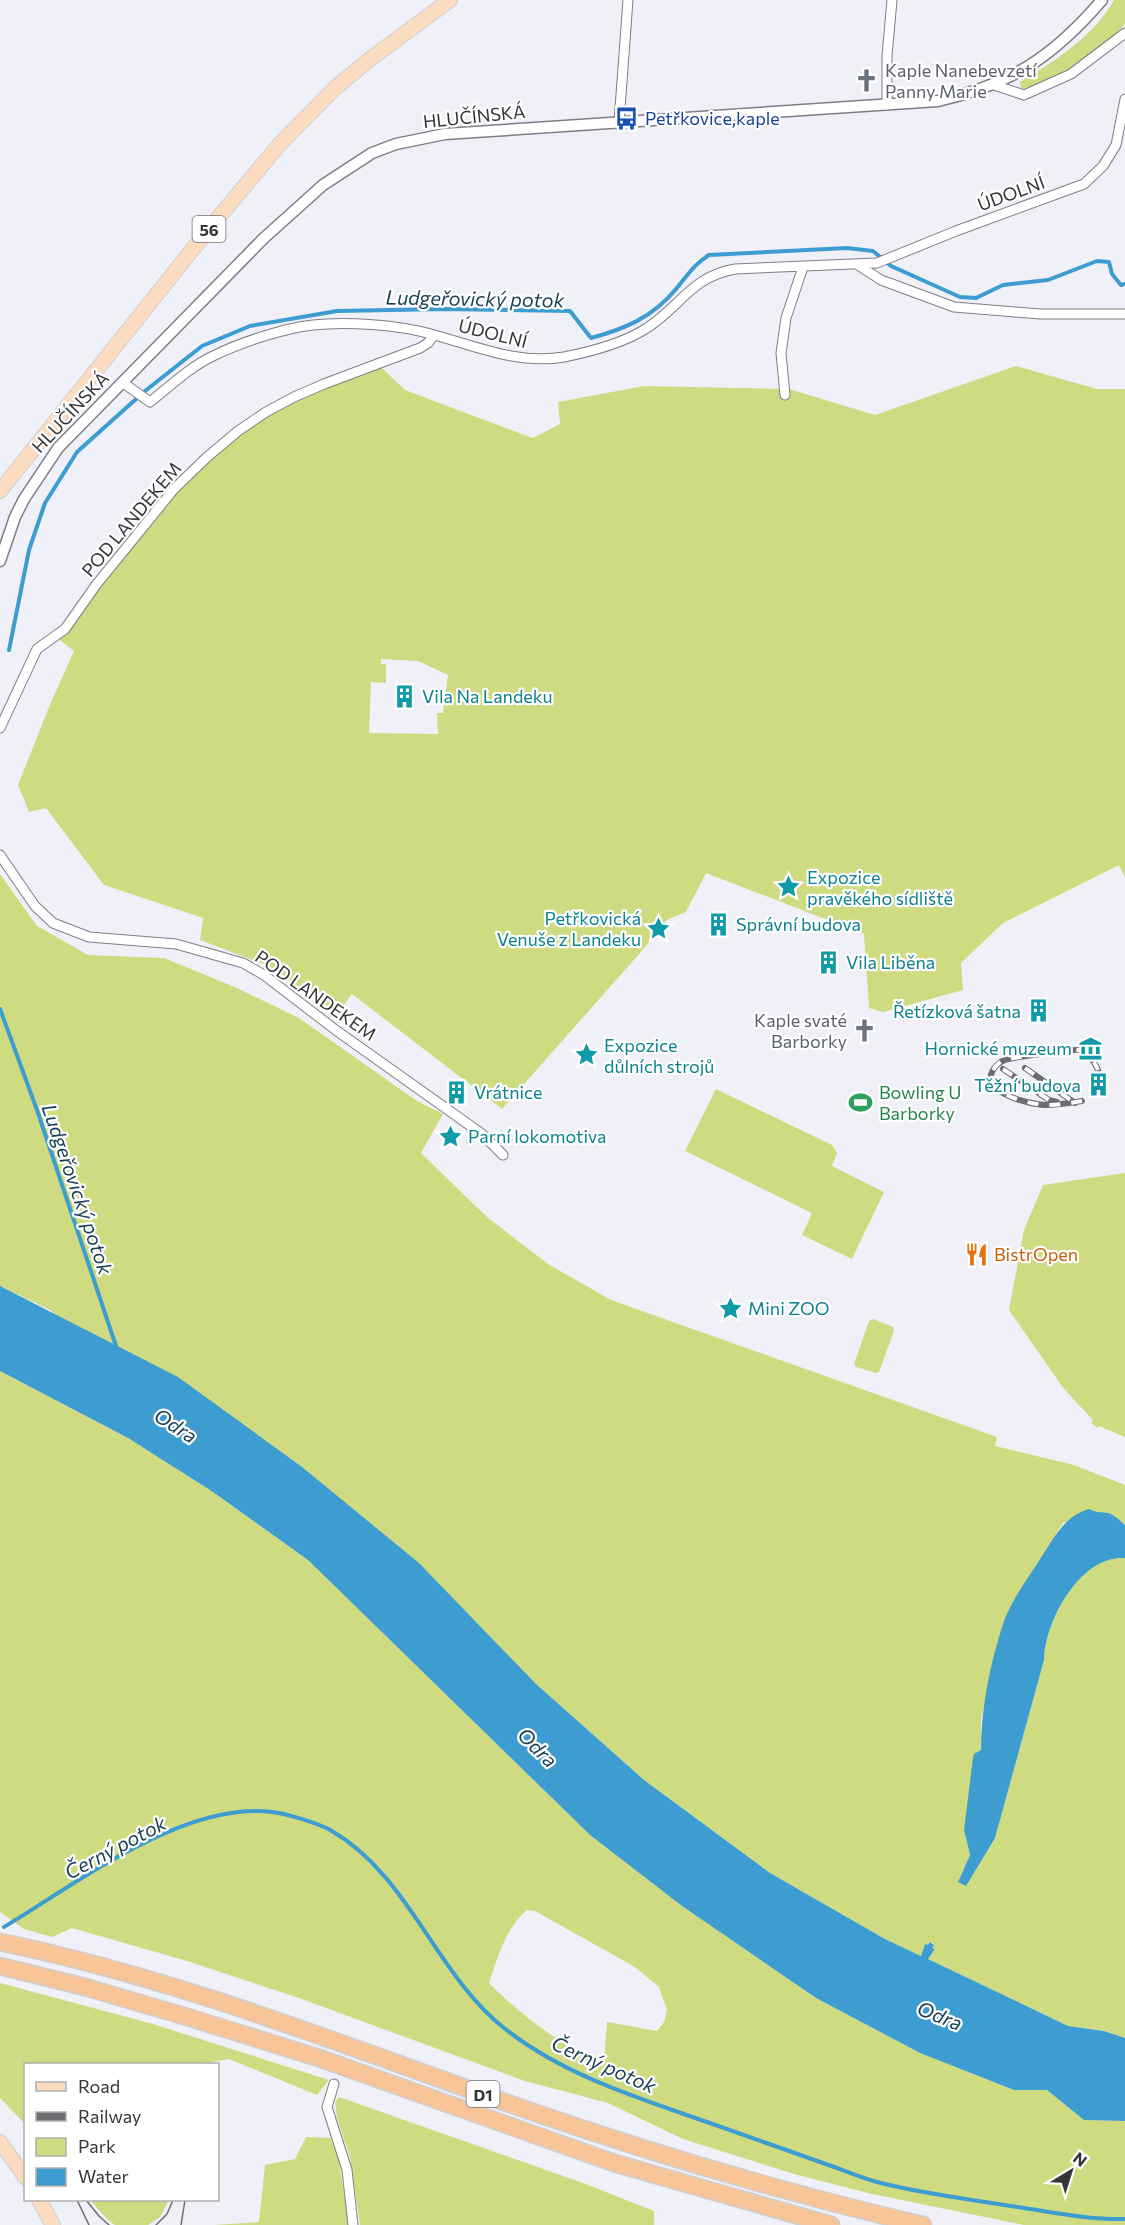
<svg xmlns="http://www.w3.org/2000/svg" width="1125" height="2225" font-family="Commissioner,sans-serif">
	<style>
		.green { fill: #cedb81; fill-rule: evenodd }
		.water { fill: #3d9cd0 }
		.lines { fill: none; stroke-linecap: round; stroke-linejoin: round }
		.stream { stroke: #3d9cd0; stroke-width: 4 }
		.minor-casing { stroke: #7e7e86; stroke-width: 11 }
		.tertiary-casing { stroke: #7e7e86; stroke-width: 13 }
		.primary-casing { stroke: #cfcfcf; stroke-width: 16 }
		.motorway-casing { stroke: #cfcfcf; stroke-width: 19 }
		.minor { stroke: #fff; stroke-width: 9 }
		.tertiary { stroke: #fff; stroke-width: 10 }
		.primary { stroke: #fbdcc1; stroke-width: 14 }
		.motorway { stroke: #f8c598; stroke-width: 16 }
		.tram { stroke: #6c6c71; stroke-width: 1.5 }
		.rail-casing { stroke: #6c6c71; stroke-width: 6 }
		.rail { stroke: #fff; stroke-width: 4; stroke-dasharray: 11; stroke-linecap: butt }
		.labels { text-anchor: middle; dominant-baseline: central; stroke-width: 4.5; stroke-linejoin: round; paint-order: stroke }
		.shield { fill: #fff; stroke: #727274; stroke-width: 1.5 }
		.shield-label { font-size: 16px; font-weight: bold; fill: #363639 }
		.worship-label { font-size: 18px; fill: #5b616d; stroke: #fff; text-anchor: start }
		.street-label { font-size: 18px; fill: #363639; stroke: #fff }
		.transit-label { font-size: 18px; fill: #164399; stroke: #fff; text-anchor: start }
		.culture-label { font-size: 18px; fill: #0d838f; stroke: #fff; text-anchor: start }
		.leisure-label { font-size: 18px; fill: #27864d; stroke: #fff; text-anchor: start }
		.food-label { font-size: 18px; fill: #c56008; stroke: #fff; text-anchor: start }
		.water-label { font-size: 20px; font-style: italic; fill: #163e54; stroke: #fff }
	</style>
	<rect width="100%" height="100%" fill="#f0f0f9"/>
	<!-- green -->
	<path class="green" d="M 1114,0 L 1125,0 L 1125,24 C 1104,47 1053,88 1021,89 L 1020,82 C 1054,62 1094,36 1114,0 Z
		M 1016,366 L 1097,389 L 1125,389 L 1125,878 L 1119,865 L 1003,923 L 961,963 L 963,990 L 883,1012 L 869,1008 L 864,934 L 706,873 L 686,912 L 667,920 L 647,945 L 502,1109 L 352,994 L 336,1015 L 271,967 L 200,940 L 203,918 L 104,885 L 46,808 L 29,812 L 18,785 L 49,707 L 74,651 L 57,638 C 121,560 180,471 267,416 C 302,394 342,381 381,367 L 405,390 L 533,438 L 560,424 L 558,402 L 644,386 L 789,389 L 875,415 ZM 381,659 L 418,661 L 448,675 L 443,713 L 437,713 L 438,734 L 369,733 L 371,682 L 386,683 L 386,664 L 381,664 Z
		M 0,874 L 37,926 L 88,955 L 164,958 L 237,988 L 299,1018 L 417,1101 L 443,1114 L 421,1153 L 487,1217 L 548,1264 L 611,1300 L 997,1437 L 995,1446 L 1074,1465 L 1125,1485 L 1125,1525 C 1102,1505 1089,1516 1063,1523 L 1014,1601 L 1004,1623 L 981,1720 L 981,1751 L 964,1830 L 970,1855 L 958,1882 L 966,1885 L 995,1838 L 1044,1660 C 1045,1621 1080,1555 1125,1558 L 1125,2038 L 1104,2031 L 1068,2026 L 928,1959 L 935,1949 L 932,1948 L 934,1944 L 930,1942 L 928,1945 L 925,1944 L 921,1956 L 885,1939 L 770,1873 L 644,1780 L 535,1683 L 50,1310 L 0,1286 Z
		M 716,1089 L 832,1145 L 837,1153 L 832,1166 L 884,1192 L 852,1259 L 802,1235 L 812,1213 L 685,1151 Z
		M 1125,1173 L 1125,1437 L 1099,1426 L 1098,1428 L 1091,1423 L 1093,1420 L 1064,1389 L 1009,1310 L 1024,1230 L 1043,1185 Z
		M 873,1319 L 893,1327 L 894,1331 L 879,1372 L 876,1373 L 856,1367 L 854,1364 L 869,1321 Z
		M 0,1371 L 128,1438 L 210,1490 L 308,1560 L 590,1835 L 682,1906 L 816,1998 L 920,2053 L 1014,2090 L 1047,2090 L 1084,2120 L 1125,2121 L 1125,2225 L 1024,2225 L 872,2194 L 794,2174 L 683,2139 L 608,2103 L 525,2081 L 296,1997 L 187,1961 L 72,1928 L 52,1937 L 24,1929 L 0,1912 ZM 527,1910 L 535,1911 L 635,1967 L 659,1987 L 667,2010 L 664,2022 L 657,2031 L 607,2022 L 604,2062 C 559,2045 523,2017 489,1983 C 497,1959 506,1927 527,1910 Z
		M 0,1983 L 153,2024 L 329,2080 L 317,2095 L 229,2059 L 199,2064 L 26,2064 L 25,2124 L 0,2098 Z
		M 339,2097 L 583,2183 L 654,2211 L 654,2225 L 360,2225 L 350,2157 L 337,2118 L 335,2102 Z
		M 306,2137 L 330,2138 L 338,2155 L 349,2225 L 214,2225 L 259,2222 L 265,2165 L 295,2159 Z
		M 90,2200 L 169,2200 L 160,2217 L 148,2225 L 115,2225 L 108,2220 Z"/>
	<!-- water -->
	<path class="water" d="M 0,1286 L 178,1377 L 302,1467 L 419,1563 L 535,1683 L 644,1780 L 770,1873 L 885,1939 L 921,1956 L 925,1944 L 928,1945 L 930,1942 L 934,1945 L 932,1948 L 935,1949 L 928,1959 L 1068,2026 L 1104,2031 L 1125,2038 L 1125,2121 L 1084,2120 L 1047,2090 L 1014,2090 L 920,2053 L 816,1998 L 682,1906 L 590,1835 L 308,1560 L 210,1490 L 128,1438 L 0,1371 Z
		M 1089,1509 C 1097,1513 1101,1512 1108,1513 C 1115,1515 1120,1521 1125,1525 L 1125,1558 C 1080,1555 1045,1621 1044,1660 L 995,1838 L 966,1886 L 958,1882 L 970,1855 L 964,1830 L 973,1758 L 974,1754 L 981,1750 C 981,1708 990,1664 1003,1624 C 1011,1600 1029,1577 1042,1556 C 1055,1536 1065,1516 1089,1509 Z"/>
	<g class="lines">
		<!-- stream -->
		<path class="stream" d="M 9,650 L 29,550 L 45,503 L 77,452 L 145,391 L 202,346 L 250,326 L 337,311 L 444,309 L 570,311 L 591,338 C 625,329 653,317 676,289 C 688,275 693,265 709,255 L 847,248 L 873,251 L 891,266 L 960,297 L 976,298 L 1003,285 L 1048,280 L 1097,261 L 1109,262 L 1112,274 L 1121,285 L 1125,284
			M 0,1009 L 37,1110 L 116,1346 L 115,1349
			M 4,1927 C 78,1883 193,1793 284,1814 C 298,1818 319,1823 332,1831 C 410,1877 435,1973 504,2028 C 563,2075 638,2098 707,2122 C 746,2136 784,2149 823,2163 C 841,2169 859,2177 877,2182 C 922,2194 970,2199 1017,2207 C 1053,2212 1088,2220 1125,2219"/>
		<defs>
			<path id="minor" d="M 994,85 L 1024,95 L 1071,74 L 1125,33
				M 887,105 L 887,56 L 892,0
				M 619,122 L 628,0
				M 858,265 L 881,280 L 954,307 L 1040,314 L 1125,314
				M 122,382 L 150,402 C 170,386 190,367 213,356 C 239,343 284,328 313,325 C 346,321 399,325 431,334 C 475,346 518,365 564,357 C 589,352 620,344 642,331 C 679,310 689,277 735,269 L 877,263 L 956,231 L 1084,184 L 1103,166 L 1116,145 L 1125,99
				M 785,395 L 781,353 L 786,318 L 803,267
				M 0,728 L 37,649 L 65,629 L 96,585 L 174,489 L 206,458 L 238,431 L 266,412 L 294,397 L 324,384 L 420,348 L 428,343 L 434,335
				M 0,855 L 35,906 L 53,923 L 89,937 L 176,944 L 243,963 L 264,975 L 337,1031 L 482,1134 L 503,1155
				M 334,2084 L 327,2107 L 347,2170 L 353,2225"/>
			<path id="tertiary" d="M 0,561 L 15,517 L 24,499 L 58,448 L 264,238 L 323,185 L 372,153 L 396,144 L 445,134 L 938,101 C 1012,84 1053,57 1102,0"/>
			<path id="primary" d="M 0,491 L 204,235 L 279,145 L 335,88 L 370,59 L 450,0
				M 0,2142 L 26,2178
				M 39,2200 L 53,2225"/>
			<path id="motorway" d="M 0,1942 C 181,1979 353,2049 527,2110 C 657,2155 789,2194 923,2225
				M 0,1966 L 85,1987 L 184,2016 L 319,2058 L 614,2163 L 831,2225"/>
		</defs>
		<!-- minor casing -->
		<use href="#minor" class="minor-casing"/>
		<!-- tertiary casing -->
		<use href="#tertiary" class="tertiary-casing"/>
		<!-- primary casing -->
		<use href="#primary" class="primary-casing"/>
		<!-- motorway casing -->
		<use href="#motorway" class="motorway-casing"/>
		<!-- minor -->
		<use href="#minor" class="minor"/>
		<!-- tertiary -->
		<use href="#tertiary" class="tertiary"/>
		<!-- primary -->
		<use href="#primary" class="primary"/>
		<!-- motorway -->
		<use href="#motorway" class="motorway"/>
		<!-- tram -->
		<path class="tram" d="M 77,2200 L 89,2225
			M 86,2200 L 99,2216 L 109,2225
			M 156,2225 L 167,2214 L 173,2200
			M 181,2225 L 185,2200"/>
		<defs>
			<path id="rail" d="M 1025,1068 L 1075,1103
				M 1003,1069 L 1049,1100 L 1057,1102
				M 1082,1101 C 1070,1103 1058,1105 1045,1105 C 1028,1104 972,1091 997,1065 C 1000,1062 1001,1061 1005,1060 C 1014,1057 1072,1049 1079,1050 C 1089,1053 1094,1061 1098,1070"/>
		</defs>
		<!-- rail casing -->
		<use href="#rail" class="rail-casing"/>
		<!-- rail -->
		<use href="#rail" class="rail"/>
	</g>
	<!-- icons -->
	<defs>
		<symbol id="church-bare" viewBox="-9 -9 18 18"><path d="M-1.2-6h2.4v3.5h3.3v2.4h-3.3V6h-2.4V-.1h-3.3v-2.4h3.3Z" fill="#6b7280" stroke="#fff" stroke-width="2.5" paint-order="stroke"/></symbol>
		<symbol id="bus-bare" viewBox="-9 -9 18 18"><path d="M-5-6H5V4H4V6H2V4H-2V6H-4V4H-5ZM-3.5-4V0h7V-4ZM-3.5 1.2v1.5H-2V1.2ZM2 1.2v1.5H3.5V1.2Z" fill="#1a4fb4" stroke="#fff" stroke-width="2.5" paint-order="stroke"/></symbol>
		<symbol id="building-bare" viewBox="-9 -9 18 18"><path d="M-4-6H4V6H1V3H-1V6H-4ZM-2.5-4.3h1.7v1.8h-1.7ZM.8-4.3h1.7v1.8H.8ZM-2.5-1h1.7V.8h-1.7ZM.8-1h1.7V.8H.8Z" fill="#0f9aa8" stroke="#fff" stroke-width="2.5" paint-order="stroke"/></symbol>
		<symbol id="sight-bare" viewBox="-9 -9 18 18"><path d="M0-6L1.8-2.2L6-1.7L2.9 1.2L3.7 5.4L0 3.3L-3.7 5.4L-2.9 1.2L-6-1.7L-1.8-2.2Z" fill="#0f9aa8" stroke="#fff" stroke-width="2.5" paint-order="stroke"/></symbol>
		<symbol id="museum-bare" viewBox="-9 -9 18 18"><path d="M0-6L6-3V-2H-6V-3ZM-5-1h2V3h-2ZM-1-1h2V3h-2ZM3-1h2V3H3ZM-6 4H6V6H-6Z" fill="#0f9aa8" stroke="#fff" stroke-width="2.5" paint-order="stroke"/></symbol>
		<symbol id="stadium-bare" viewBox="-9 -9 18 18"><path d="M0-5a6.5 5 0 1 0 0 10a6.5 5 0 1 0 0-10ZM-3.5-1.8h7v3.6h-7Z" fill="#2e9e5b" stroke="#fff" stroke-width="2.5" paint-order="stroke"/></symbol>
		<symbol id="restaurant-bare" viewBox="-9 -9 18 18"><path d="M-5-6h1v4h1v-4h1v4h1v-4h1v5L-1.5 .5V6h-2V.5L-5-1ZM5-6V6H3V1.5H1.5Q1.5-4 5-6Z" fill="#e8710a" stroke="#fff" stroke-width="2.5" paint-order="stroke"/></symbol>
	</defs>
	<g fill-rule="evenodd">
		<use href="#church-bare" x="850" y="64" width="33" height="33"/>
		<use href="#bus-bare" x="610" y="102" width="33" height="33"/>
		<use href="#building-bare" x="388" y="680" width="33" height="33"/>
		<use href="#sight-bare" x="772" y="870" width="33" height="33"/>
		<use href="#building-bare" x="702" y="908" width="33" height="33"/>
		<use href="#sight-bare" x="642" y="912" width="33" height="33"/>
		<use href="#building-bare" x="812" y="946" width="33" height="33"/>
		<use href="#building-bare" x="1022" y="994" width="33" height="33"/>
		<use href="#church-bare" x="848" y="1014" width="33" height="33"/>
		<use href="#museum-bare" x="1074" y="1032" width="33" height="33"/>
		<use href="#sight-bare" x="570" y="1038" width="33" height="33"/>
		<use href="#building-bare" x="1082" y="1068" width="33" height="33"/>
		<use href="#building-bare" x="440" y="1076" width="33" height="33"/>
		<use href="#stadium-bare" x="844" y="1086" width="33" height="33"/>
		<use href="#sight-bare" x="434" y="1120" width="33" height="33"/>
		<use href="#restaurant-bare" x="960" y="1238" width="33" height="33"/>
		<use href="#sight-bare" x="714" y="1292" width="33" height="33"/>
	</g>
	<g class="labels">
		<!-- shield labels -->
		<g class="shield">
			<rect x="192.5" y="216" width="33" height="26" rx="4.5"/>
			<rect x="466.5" y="2081" width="33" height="26" rx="4.5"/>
		</g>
		<g class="shield-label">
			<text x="209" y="229">56</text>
			<text x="483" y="2094">D1</text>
		</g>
		<!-- worship labels -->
		<g class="worship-label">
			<text x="885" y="70">Kaple Nanebevzetí<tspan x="885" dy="21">Panny Marie</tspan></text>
			<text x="847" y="1020" text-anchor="end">Kaple svaté<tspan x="847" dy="21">Barborky</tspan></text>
		</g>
		<!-- street labels -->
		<g class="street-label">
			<text transform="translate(474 116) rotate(-6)">HLUČÍNSKÁ</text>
			<text transform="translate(1011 193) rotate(-20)">ÚDOLNÍ</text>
			<text transform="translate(493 333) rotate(14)">ÚDOLNÍ</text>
			<text transform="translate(70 412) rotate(-47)">HLUČÍNSKÁ</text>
			<text transform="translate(131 519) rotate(-50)">POD LANDEKEM</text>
			<text transform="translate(316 995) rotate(35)">POD LANDEKEM</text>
		</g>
		<!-- transit labels -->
		<g class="transit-label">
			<text x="645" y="118">Petřkovice,kaple</text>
		</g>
		<!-- culture labels -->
		<g class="culture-label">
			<text x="422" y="696">Vila Na Landeku</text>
			<text x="807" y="877">Expozice<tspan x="807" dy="21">pravěkého sídliště</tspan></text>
			<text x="641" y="918" text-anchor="end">Petřkovická<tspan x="641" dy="21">Venuše z Landeku</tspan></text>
			<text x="736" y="924">Správní budova</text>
			<text x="846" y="962">Vila Liběna</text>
			<text x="1021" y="1011" text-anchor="end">Řetízková šatna</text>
			<text x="604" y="1045">Expozice<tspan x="604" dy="21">důlních strojů</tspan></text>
			<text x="1072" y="1048" text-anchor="end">Hornické muzeum</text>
			<text x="1081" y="1085" text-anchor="end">Těžní budova</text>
			<text x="474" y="1092">Vrátnice</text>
			<text x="468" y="1136">Parní lokomotiva</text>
			<text x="748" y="1308">Mini ZOO</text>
		</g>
		<!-- leisure labels -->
		<g class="leisure-label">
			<text x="879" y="1092">Bowling U<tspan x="879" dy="21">Barborky</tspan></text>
		</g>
		<!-- food labels -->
		<g class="food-label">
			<text x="994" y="1254">BistrOpen</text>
		</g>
		<!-- water labels -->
		<g class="water-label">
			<text transform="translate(475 298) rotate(1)">Ludgeřovický potok</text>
			<text transform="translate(78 1189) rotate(71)">Ludgeřovický potok</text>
			<text transform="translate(176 1425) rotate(33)">Odra</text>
			<text transform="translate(538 1747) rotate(45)">Odra</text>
			<text transform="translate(115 1847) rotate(-28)">Černý potok</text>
			<text transform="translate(940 2015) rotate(22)">Odra</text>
			<text transform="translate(604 2064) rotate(24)">Černý potok</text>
		</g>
	</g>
	<!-- legend -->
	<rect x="24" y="2063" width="195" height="138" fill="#ffffff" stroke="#afafb0" stroke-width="1.5"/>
	<rect x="36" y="2082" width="30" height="9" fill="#fbdcc1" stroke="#afafb0" stroke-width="1.5"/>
	<text x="78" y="2093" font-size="18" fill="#363639">Road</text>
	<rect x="36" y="2112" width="30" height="9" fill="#6c6c71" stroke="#afafb0" stroke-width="1.5"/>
	<text x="78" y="2123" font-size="18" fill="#363639">Railway</text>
	<rect x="36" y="2138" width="30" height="18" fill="#cedb81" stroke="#afafb0" stroke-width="1.5"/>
	<text x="78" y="2153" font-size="18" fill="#363639">Park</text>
	<rect x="36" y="2168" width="30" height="18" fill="#3d9cd0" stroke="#afafb0" stroke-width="1.5"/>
	<text x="78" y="2183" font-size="18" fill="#363639">Water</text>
	<!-- north arrow -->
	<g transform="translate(1071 2171) rotate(38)" stroke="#ffffff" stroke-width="4.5" paint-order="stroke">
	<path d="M0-4.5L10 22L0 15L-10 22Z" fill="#363639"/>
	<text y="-9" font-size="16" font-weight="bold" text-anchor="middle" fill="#363639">N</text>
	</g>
</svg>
